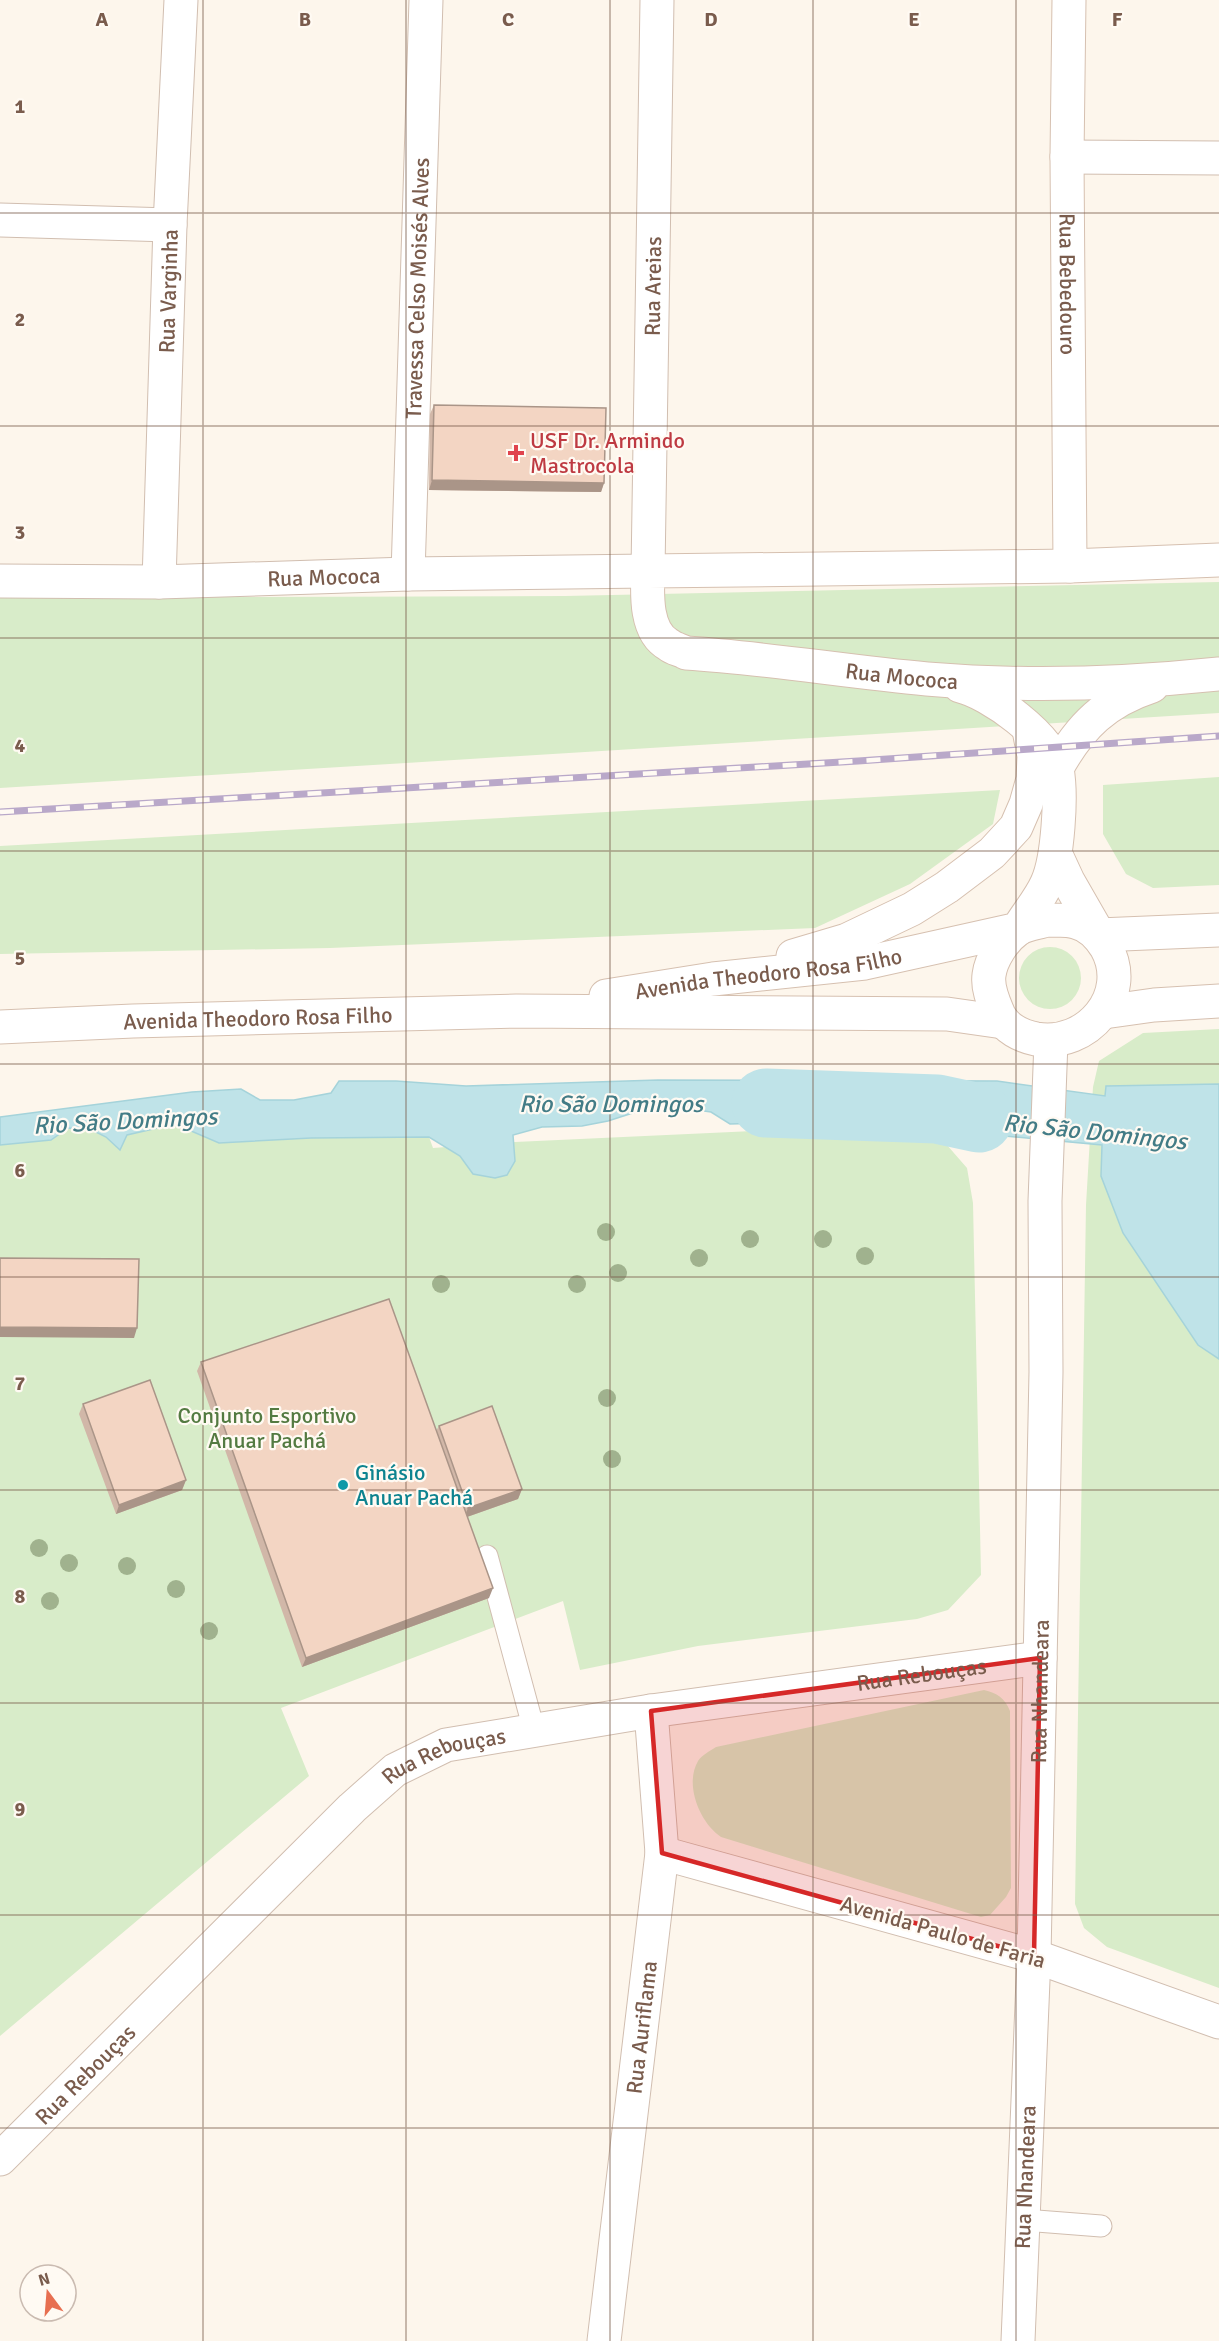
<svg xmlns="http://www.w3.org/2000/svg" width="1219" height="2341" font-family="Signika,sans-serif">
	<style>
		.green { fill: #d8ecc9 }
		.water { fill: #bfe3e8; stroke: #a5d3da; stroke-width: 1.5 }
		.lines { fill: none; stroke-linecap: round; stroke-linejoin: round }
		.river { stroke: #bfe3e8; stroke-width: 69 }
		.service-casing { stroke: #d1beb0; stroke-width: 23 }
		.minor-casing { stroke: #d1beb0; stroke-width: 35 }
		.tertiary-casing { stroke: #d1beb0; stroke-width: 35 }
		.secondary-casing { stroke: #d6c0b0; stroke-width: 35 }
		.service { stroke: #fff; stroke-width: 21 }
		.minor { stroke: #fff; stroke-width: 33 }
		.tertiary { stroke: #fff; stroke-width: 33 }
		.secondary { stroke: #fff; stroke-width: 33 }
		.rail-casing { stroke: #b9a8c9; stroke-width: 7 }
		.rail { stroke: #fffaf3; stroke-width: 4.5; stroke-dasharray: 14; stroke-linecap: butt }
		.tree { fill: #a0b28e }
		.wall { fill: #d1b7a8 }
		.shaded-wall { fill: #aa9588 }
		.building { fill: #f3d5c3; stroke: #aa9588; stroke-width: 1.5 }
		.marked { fill: #d62828; fill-opacity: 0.2; stroke: #d62828; stroke-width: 4.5; stroke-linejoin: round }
		.grid { fill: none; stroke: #7a5c4d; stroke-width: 1.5; stroke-opacity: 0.55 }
		.health-dot { fill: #e0444e; stroke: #fffaf3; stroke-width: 2 }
		.culture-dot { fill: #0f9aa8; stroke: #fffaf3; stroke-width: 2 }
		.labels { text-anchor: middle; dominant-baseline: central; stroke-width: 4.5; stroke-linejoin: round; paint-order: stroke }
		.street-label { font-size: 22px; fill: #7a5c4d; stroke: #fffaf3 }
		.health-label { font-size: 22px; fill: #be3a42; stroke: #fffaf3; text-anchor: start }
		.park-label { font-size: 22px; fill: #537a41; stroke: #fffaf3 }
		.culture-label { font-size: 22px; fill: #0d838f; stroke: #fffaf3; text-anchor: start }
		.water-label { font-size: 24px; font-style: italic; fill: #437c86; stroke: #fffaf3 }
		.grid-label { font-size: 20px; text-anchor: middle; font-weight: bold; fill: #7a5c4d; stroke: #fffaf3; stroke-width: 4.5; stroke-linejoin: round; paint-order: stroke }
	</style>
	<rect width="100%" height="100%" fill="#fdf6ec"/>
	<!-- green -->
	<path class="green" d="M 1219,582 L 1219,713 L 0,788 L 0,598 L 565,596 Z
		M 1219,777 L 1219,885 L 1153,888 L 1126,874 L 1103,834 L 1103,785 Z
		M 1000,790 L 993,824 L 910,884 L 815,928 L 330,948 L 0,954 L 0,846 Z
		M1019 978a31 31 0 1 1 62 0a31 31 0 1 1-62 0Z
		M 1219,1029 L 1219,1084 L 1106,1086 L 1101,1176 L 1198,1344 L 1219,1359 L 1219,1988 L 1107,1947 L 1084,1928 L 1075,1904 L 1086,1205 L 1093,1087 L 1099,1061 L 1143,1033 Z
		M 175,1124 L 219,1143 L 311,1138 L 429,1137 L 433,1148 L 515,1142 L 820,1128 L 940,1137 L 967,1168 L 973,1203 L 981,1575 L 948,1610 L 917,1619 L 698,1646 L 580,1670 L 563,1601 L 281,1708 L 309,1776 L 0,2036 L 0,1145 L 51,1140 L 68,1128 L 90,1129 L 106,1137 L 127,1135 Z
		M 984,1690 C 997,1693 1005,1698 1010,1711 L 1011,1888 L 1006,1897 L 990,1915 L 981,1917 L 971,1914 L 721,1837 C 700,1823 684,1785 698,1761 C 702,1755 710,1751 716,1747 Z"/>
	<!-- water -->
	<path class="water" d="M 658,1080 L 997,1081 L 1105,1096 L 1106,1086 L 1219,1084 L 1219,1359 L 1198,1345 L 1123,1233 L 1101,1176 L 1102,1145 L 994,1135 L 973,1125 L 940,1118 L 907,1114 L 879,1105 L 836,1108 L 765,1123 L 730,1124 L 711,1112 L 676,1107 L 639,1111 L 608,1121 L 582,1126 L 542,1127 L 513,1135 L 515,1161 L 507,1175 L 495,1178 L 473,1174 L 460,1156 L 429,1137 L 311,1138 L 219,1143 L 175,1124 L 127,1135 L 120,1150 L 106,1137 L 90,1129 L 68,1128 L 51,1140 L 0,1145 L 0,1117 L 192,1092 L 241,1089 L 260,1100 L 294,1100 L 331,1093 L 339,1081 L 396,1081 L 466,1086 Z"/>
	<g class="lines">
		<!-- river -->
		<path class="river" d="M 766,1103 L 937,1109 L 979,1118"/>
		<defs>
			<path id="service" d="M 487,1556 L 534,1730
				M 1024,2220 L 1101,2226"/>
			<g id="minor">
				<path d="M 1067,157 L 1219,158"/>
				<path d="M 0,220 L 170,225"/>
				<path id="s1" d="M 408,574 L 426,0"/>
				<path id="s2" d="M 0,581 L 159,582 L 408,574 L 648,571 L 657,0"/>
				<path id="s3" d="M 159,582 L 170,225 L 181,0"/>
				<path d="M 662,1853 L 1034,1956"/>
				<path id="s4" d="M 604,2341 L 662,1853 L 651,1711"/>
			</g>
			<g id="tertiary">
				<path d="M 1034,1956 L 1219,2022"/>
				<path id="s5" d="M 0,2159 L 352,1808 L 395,1770 L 446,1745 L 651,1711 L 1040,1658"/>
				<path id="s6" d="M 1018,2341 L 1034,1956 L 1046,1372 L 1045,1201 L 1051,1041"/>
			</g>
			<g id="secondary">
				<path id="s7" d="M 1069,0 L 1067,157 L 1070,566"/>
				<path id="s8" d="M 1219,560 L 1070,566 L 648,571 C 647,594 645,632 669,645 C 674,649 681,650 686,653 C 767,658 847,672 927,679 C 1024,687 1123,684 1219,674"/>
				<path d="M 1057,768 C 1080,726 1106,701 1152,686"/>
				<path d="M 1056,855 L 1068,881 L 1099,935 L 1219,930"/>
				<path d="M 1047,920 C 1056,921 1067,919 1075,922 C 1088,925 1099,936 1106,947 C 1133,995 1087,1048 1036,1039 C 1021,1036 1006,1028 999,1015 C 994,1003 987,989 989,975 C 991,959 1004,939 1017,930 C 1025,924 1038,923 1047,920 Z"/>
				<path d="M 793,956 L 847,940 L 912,909 L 947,887 L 992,853 L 1016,827 L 1026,804 L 1033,779 L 1034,756 L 1029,730"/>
				<path id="s9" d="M 606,996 L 713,979 L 865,963 L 1018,929 C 1027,914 1040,899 1047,883 C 1058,859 1062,795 1057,769 C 1051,737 990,693 960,686"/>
				<path d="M 1104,1012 L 1154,1005 L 1219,1001"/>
				<path id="s10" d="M 0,1027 L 133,1021 L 516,1011 L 947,1014 L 1003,1022"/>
			</g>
		</defs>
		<!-- service casing -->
		<use href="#service" class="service-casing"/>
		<!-- minor casing -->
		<use href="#minor" class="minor-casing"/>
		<!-- tertiary casing -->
		<use href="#tertiary" class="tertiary-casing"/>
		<!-- secondary casing -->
		<use href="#secondary" class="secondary-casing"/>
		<!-- service -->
		<use href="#service" class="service"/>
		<!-- minor -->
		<use href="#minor" class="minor"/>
		<!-- tertiary -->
		<use href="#tertiary" class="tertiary"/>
		<!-- secondary -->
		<use href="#secondary" class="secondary"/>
		<defs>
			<path id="rail" d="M 0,812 L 858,761 L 1219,736"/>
		</defs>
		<!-- rail casing -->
		<use href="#rail" class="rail-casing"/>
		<!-- rail -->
		<use href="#rail" class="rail"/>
	</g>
	<!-- trees -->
	<g class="tree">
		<circle cx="606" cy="1232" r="9"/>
		<circle cx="750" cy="1239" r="9"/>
		<circle cx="823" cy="1239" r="9"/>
		<circle cx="865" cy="1256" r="9"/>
		<circle cx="699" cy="1258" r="9"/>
		<circle cx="618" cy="1273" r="9"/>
		<circle cx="441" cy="1284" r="9"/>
		<circle cx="577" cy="1284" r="9"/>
		<circle cx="607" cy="1398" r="9"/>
		<circle cx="612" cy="1459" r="9"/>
		<circle cx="39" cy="1548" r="9"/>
		<circle cx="69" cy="1563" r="9"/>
		<circle cx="127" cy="1566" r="9"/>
		<circle cx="176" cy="1589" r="9"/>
		<circle cx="50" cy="1601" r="9"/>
		<circle cx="209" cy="1631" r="9"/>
	</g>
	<!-- wall -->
	<path class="wall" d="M 434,405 L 604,483 L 601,492 L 429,490 L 430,414 Z
		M 201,1362 L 436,1431 L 439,1426 L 522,1489 L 518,1499 L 467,1517 L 489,1598 L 302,1667 L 197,1371 Z
		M 83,1404 L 186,1480 L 182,1490 L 116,1514 L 79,1414 Z"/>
	<!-- shaded-wall -->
	<path class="shaded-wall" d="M 432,480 L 604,483 L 601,492 L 429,490 Z
		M 0,1327 L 137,1328 L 134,1338 L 0,1337 Z
		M 186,1480 L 182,1490 L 116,1514 L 119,1505 Z
		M 522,1489 L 518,1499 L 464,1518 L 468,1508 Z
		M 493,1588 L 489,1598 L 302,1667 L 306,1658 Z"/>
	<!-- building -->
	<path class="building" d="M 434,405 L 606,408 L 604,483 L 432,480 Z
		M 0,1258 L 139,1259 L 137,1328 L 0,1327 Z
		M 389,1299 L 493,1588 L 306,1658 L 201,1362 Z
		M 150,1380 L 186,1480 L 119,1505 L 83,1404 Z
		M 492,1406 L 522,1489 L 468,1508 L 439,1426 Z"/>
	<!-- marked area -->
	<path class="marked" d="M 1040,1658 L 1034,1956 L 662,1853 L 651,1711 Z"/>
	<!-- grid -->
	<path class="grid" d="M 203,0 L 203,2341M 406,0 L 406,2341M 610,0 L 610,2341M 813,0 L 813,2341M 1016,0 L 1016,2341M 0,213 L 1219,213M 0,426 L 1219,426M 0,638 L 1219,638M 0,851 L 1219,851M 0,1064 L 1219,1064M 0,1277 L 1219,1277M 0,1490 L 1219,1490M 0,1703 L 1219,1703M 0,1915 L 1219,1915M 0,2128 L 1219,2128"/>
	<!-- markers -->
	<path class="health-dot" d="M513 444h6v6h6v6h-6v6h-6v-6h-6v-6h6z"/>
	<circle class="culture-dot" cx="343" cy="1485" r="6"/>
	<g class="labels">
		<!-- street labels -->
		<g class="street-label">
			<text stroke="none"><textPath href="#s7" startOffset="284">Rua Bebedouro</textPath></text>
			<text stroke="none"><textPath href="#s2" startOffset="933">Rua Areias</textPath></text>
			<text stroke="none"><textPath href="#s1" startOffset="286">Travessa Celso Moisés Alves</textPath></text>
			<text stroke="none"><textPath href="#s3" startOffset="291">Rua Varginha</textPath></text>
			<text stroke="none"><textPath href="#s2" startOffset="324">Rua Mococa</textPath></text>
			<text stroke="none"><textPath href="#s8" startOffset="888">Rua Mococa</textPath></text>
			<text stroke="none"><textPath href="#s9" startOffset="164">Avenida Theodoro Rosa Filho</textPath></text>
			<text stroke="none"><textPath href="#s10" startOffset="258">Avenida Theodoro Rosa Filho</textPath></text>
			<text stroke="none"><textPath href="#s5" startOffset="1092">Rua Rebouças</textPath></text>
			<text stroke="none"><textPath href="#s6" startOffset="650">Rua Nhandeara</textPath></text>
			<text stroke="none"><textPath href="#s5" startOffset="606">Rua Rebouças</textPath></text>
			<text transform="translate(943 1932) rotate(16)">Avenida Paulo de Faria</text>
			<text stroke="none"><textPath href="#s4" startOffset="316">Rua Auriflama</textPath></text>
			<text stroke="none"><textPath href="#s5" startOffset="120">Rua Rebouças</textPath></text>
			<text stroke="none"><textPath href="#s6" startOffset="164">Rua Nhandeara</textPath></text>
		</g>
		<!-- health labels -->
		<g class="health-label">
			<text x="530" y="440">USF Dr. Armindo<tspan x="530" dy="25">Mastrocola</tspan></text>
		</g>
		<!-- park labels -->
		<g class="park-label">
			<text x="267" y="1415">Conjunto Esportivo<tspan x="267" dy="25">Anuar Pachá</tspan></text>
		</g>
		<!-- culture labels -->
		<g class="culture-label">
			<text x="355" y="1472">Ginásio<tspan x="355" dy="25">Anuar Pachá</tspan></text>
		</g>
		<!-- water labels -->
		<g class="water-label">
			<text x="611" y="1104">Rio São Domingos</text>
			<text transform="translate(125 1121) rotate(-3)">Rio São Domingos</text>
			<text transform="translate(1095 1132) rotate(6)">Rio São Domingos</text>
		</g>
	</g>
	<g class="grid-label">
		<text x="102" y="26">A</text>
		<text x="305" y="26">B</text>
		<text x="508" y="26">C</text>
		<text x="711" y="26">D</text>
		<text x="914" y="26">E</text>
		<text x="1117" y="26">F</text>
		<text x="20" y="113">1</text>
		<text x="20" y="326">2</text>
		<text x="20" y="539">3</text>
		<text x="20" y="752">4</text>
		<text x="20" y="965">5</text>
		<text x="20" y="1177">6</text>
		<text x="20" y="1390">7</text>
		<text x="20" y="1603">8</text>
		<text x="20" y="1816">9</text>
	</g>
	<!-- north arrow -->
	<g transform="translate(48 2293) rotate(344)"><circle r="28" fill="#fffaf3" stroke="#cabbb1" stroke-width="1.5"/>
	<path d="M0-4.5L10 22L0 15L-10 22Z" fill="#e76f51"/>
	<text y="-9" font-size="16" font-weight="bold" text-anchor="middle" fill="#7a5c4d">N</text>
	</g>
</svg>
